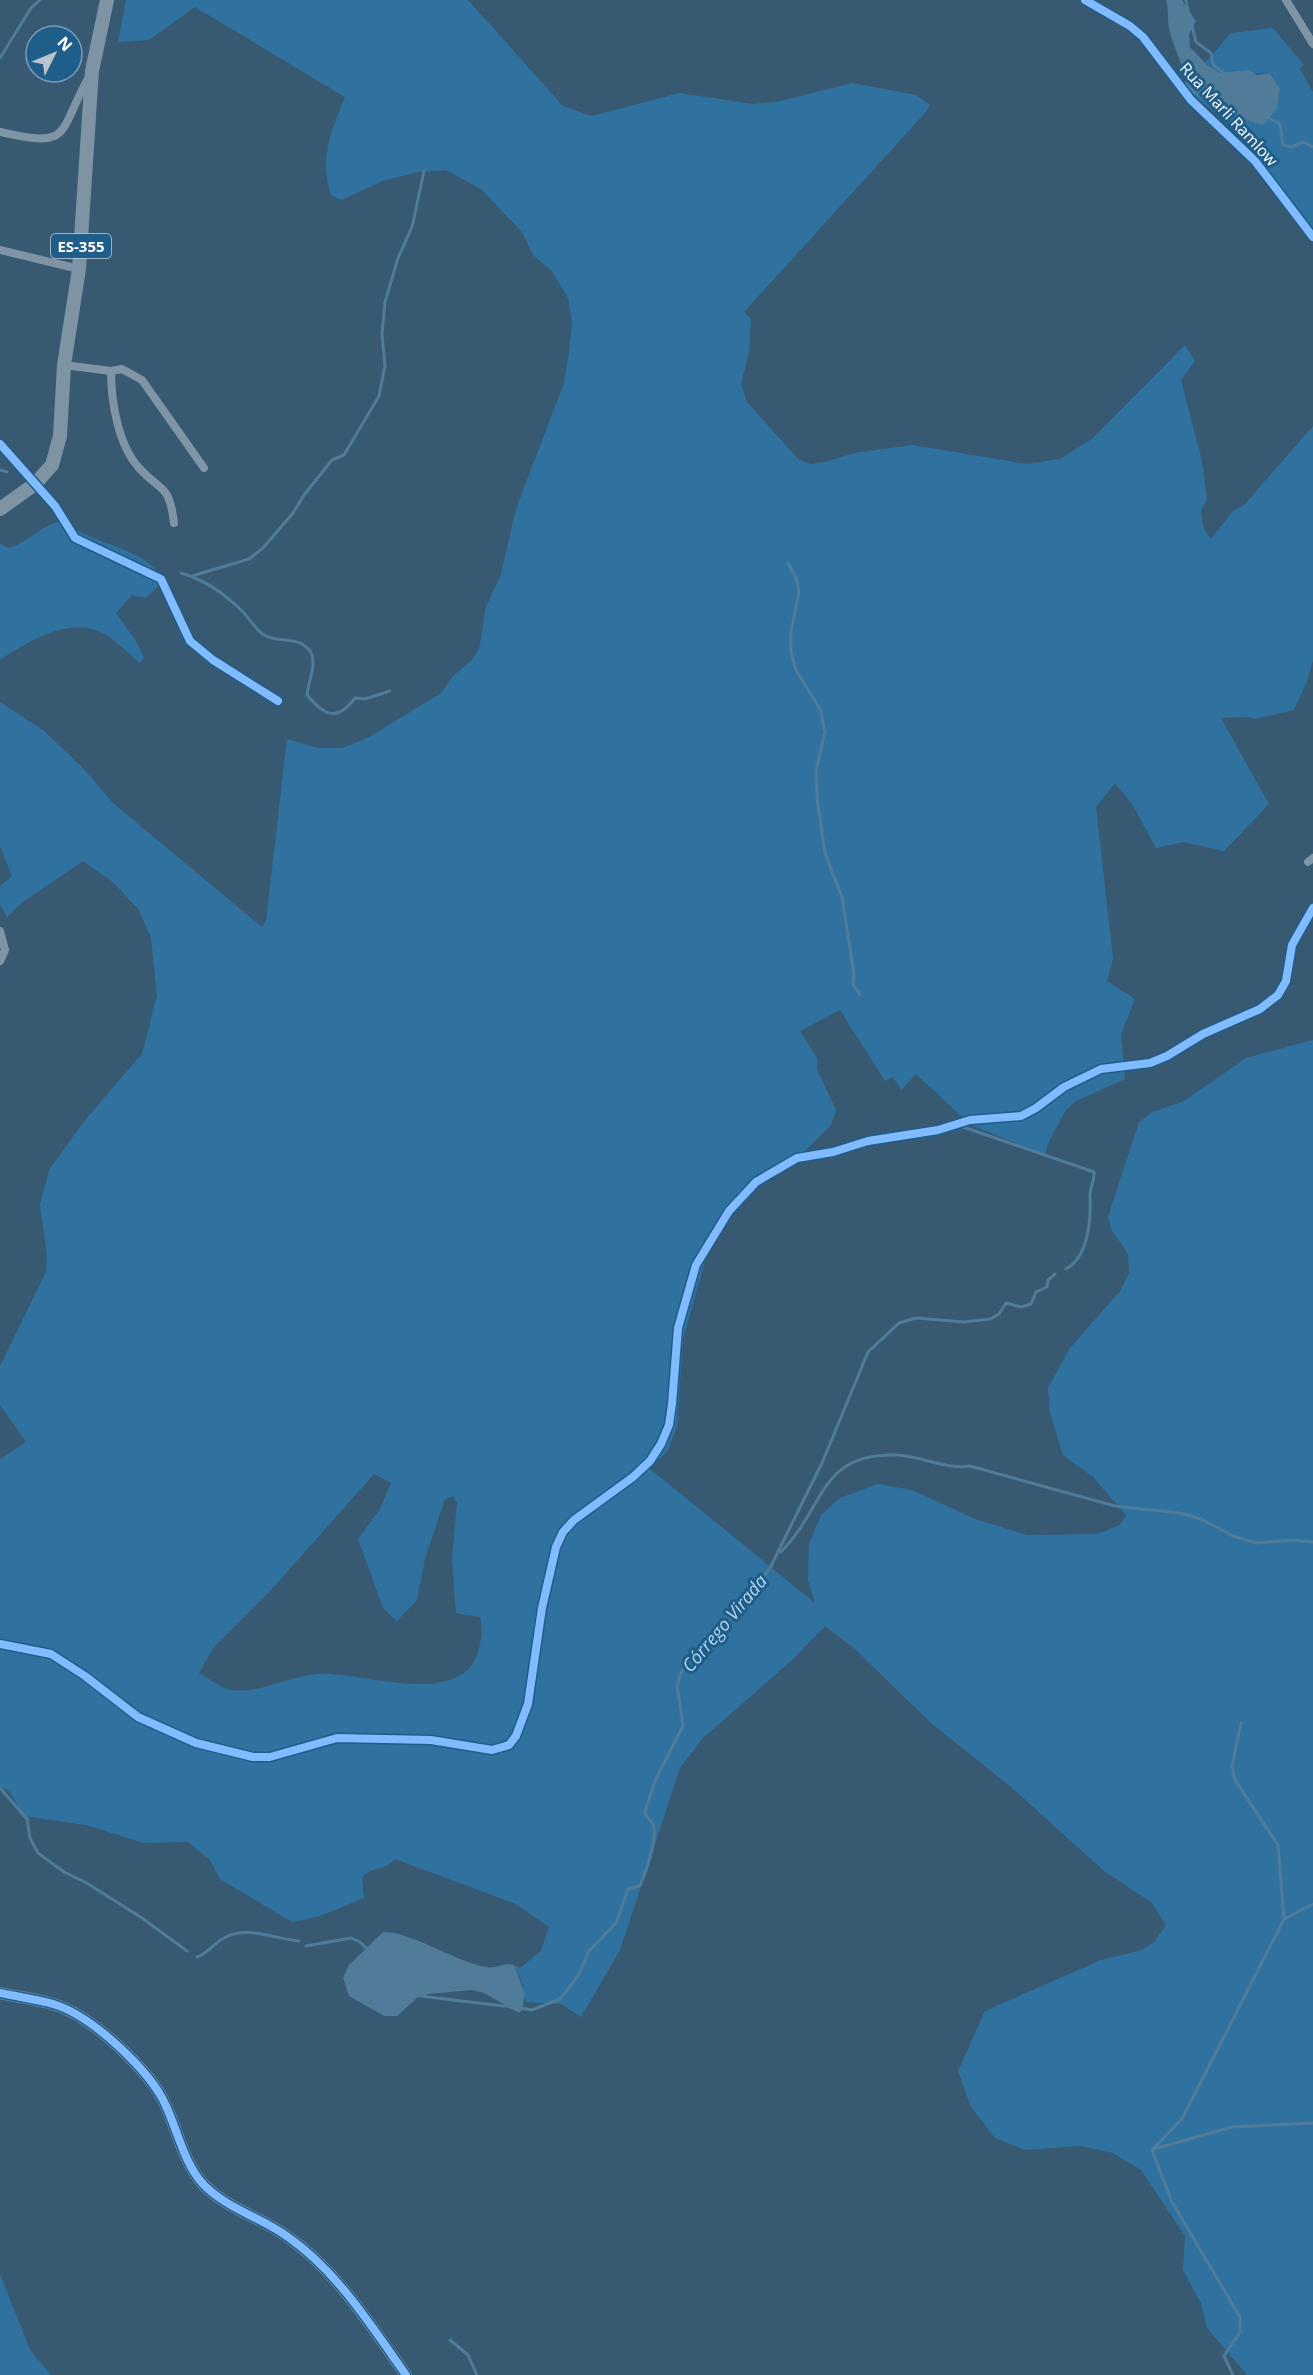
<svg xmlns="http://www.w3.org/2000/svg" width="1313" height="2375" font-family="'Open Sans',sans-serif">
	<style>
		.green { fill: #30729f; fill-rule: evenodd }
		.water { fill: #507b99 }
		.lines { fill: none; stroke-linecap: round; stroke-linejoin: round }
		.stream { stroke: #507b99; stroke-width: 3 }
		.street { stroke: #7f95a6; stroke-width: 8 }
		.secondary { stroke: #869bac; stroke-width: 12 }
		.primary { stroke: #7e94a5; stroke-width: 14 }
		.cycleway-casing { stroke: #1f5d8a; stroke-width: 11 }
		.cycleway { stroke: #80bcff; stroke-width: 8 }
		.labels { text-anchor: middle; dominant-baseline: central; stroke-width: 6; stroke-linejoin: round; paint-order: stroke }
		.shield { fill: #1f5d8a; stroke: #bccedc; stroke-width: 1.5 }
		.shield-label { font-size: 15px; font-weight: bold; fill: #fff }
		.street-label { font-size: 16px; fill: #fff; stroke: #1f5d8a }
		.water-label { font-size: 18px; font-style: italic; fill: #b6daf3; stroke: #1f5d8a }
	</style>
	<rect width="100%" height="100%" fill="#385972"/>
	<!-- green -->
	<path class="green" d="M 126,0 L 468,0 L 563,106 L 591,116 L 680,93 L 753,104 L 777,102 L 852,83 L 916,95 L 930,105 L 924,114 L 744,312 L 751,319 L 749,352 L 741,384 L 747,402 L 798,459 L 810,464 L 825,462 L 854,453 L 913,445 L 1027,464 L 1060,459 L 1093,438 L 1185,345 L 1195,361 L 1181,380 L 1202,461 L 1207,499 L 1201,510 L 1203,527 L 1211,539 L 1233,511 L 1244,505 L 1313,426 L 1313,660 L 1306,684 L 1294,710 L 1255,719 L 1248,717 L 1221,718 L 1269,804 L 1224,851 L 1183,842 L 1156,848 L 1132,804 L 1115,783 L 1096,807 L 1113,959 L 1107,981 L 1135,999 L 1121,1034 L 1125,1079 L 1076,1101 L 1066,1110 L 1048,1143 L 1045,1155 L 971,1125 L 916,1074 L 901,1090 L 893,1077 L 885,1081 L 840,1010 L 800,1031 L 817,1058 L 817,1069 L 836,1110 L 831,1125 L 805,1151 L 761,1181 L 735,1211 L 708,1251 L 683,1339 L 677,1426 L 668,1451 L 649,1468 L 815,1603 L 808,1580 L 809,1544 L 821,1515 L 840,1498 L 878,1484 L 912,1490 L 975,1519 L 1028,1535 L 1097,1534 L 1120,1525 L 1126,1515 L 1093,1477 L 1063,1455 L 1050,1413 L 1048,1388 L 1070,1348 L 1120,1291 L 1129,1273 L 1128,1254 L 1111,1229 L 1108,1217 L 1139,1122 L 1153,1112 L 1184,1101 L 1246,1058 L 1313,1040 L 1313,2375 L 1247,2375 L 1207,2328 L 1201,2303 L 1183,2270 L 1185,2236 L 1141,2170 L 1113,2153 L 1080,2146 L 1025,2150 L 995,2138 L 971,2107 L 958,2071 L 985,2011 L 1101,1960 L 1142,1950 L 1154,1942 L 1166,1925 L 1152,1903 L 1104,1871 L 1011,1787 L 931,1723 L 855,1649 L 825,1626 L 791,1661 L 703,1738 L 680,1768 L 620,1950 L 581,2017 L 561,2004 L 525,2002 L 523,1985 L 514,1965 L 520,1968 L 541,1951 L 549,1927 L 516,1904 L 395,1859 C 382,1873 371,1865 362,1878 L 364,1898 L 320,1916 L 292,1922 L 220,1879 L 210,1860 L 188,1842 L 144,1843 L 86,1825 L 24,1816 L 9,1791 L 0,1787 L 0,1459 L 26,1442 L 0,1405 L 0,1366 L 46,1272 L 47,1254 L 40,1205 L 49,1170 L 85,1120 L 142,1054 L 157,995 L 151,938 L 139,910 L 113,882 L 83,861 L 23,902 L 7,917 L 0,905 L 0,886 L 12,876 L 0,846 L 0,702 L 43,730 L 81,766 L 114,804 L 262,927 L 266,921 L 287,739 L 317,748 L 342,748 L 366,739 L 441,693 L 453,676 L 472,660 L 480,646 L 485,609 L 501,574 L 516,509 L 564,383 L 569,352 L 572,323 L 568,298 L 552,271 L 533,255 L 522,232 L 481,189 L 446,170 L 418,172 L 383,181 L 341,200 L 331,195 C 319,158 331,132 345,97 L 195,7 L 149,40 L 118,42 ZM 374,1474 L 391,1483 L 380,1509 L 358,1539 L 383,1608 L 397,1621 L 417,1600 L 425,1558 L 445,1499 L 453,1496 L 457,1503 L 452,1558 L 456,1613 L 480,1617 C 483,1631 482,1639 478,1652 C 461,1710 360,1671 317,1674 C 289,1676 261,1694 231,1690 C 221,1688 208,1678 199,1673 L 214,1647 L 271,1590 Z
		M 1273,28 L 1304,65 L 1300,69 L 1313,92 L 1313,231 L 1230,125 L 1181,85 L 1187,81 L 1186,88 L 1263,125 L 1277,108 L 1280,89 L 1270,73 L 1220,73 L 1205,63 L 1231,33 Z
		M 64,521 C 92,546 143,545 164,580 L 146,598 L 132,595 L 116,613 L 136,641 L 144,658 L 140,663 C 127,653 112,635 95,630 C 63,620 26,643 0,660 L 0,544 L 10,548 C 31,541 42,523 64,521 Z
		M 0,2274 L 30,2350 L 51,2375 L 0,2375 Z"/>
	<!-- water -->
	<path class="water" d="M 1166,0 L 1182,0 L 1196,21 L 1189,34 L 1190,47 L 1207,65 L 1220,73 L 1249,70 L 1257,75 L 1270,73 L 1280,89 L 1277,109 L 1263,125 L 1223,113 L 1186,88 C 1187,70 1173,48 1169,28 C 1167,19 1169,10 1166,0 Z
		M 383,1932 C 408,1930 458,1963 487,1967 C 496,1969 504,1962 514,1965 L 525,1994 L 522,2010 L 519,2013 L 484,1993 L 472,1990 L 428,1994 L 417,1998 L 397,2016 L 384,2016 L 349,1996 L 343,1978 L 349,1965 Z"/>
	<g class="lines">
		<!-- stream -->
		<path class="stream" d="M 1186,0 L 1188,11
			M 1192,26 L 1196,42 L 1211,53 C 1213,69 1214,65 1227,75
			M 0,58 L 31,8 L 40,0
			M 1267,117 L 1280,124 L 1283,145 L 1291,147 L 1304,142 L 1313,147
			M 0,470 L 7,472
			M 788,563 L 796,578 L 799,592 L 791,632 L 791,652 L 796,670 L 820,709 L 825,732 L 816,770 L 817,798 L 825,853 L 842,897 L 854,974 L 853,985 L 860,994
			M 181,573 C 205,580 224,593 242,611 C 250,619 255,629 264,635 C 280,644 298,635 310,651 C 318,663 308,681 307,695 C 324,715 336,723 355,698 L 365,699 L 390,691
			M 192,576 L 249,559 L 263,548 L 293,513 L 304,495 L 332,460 L 344,455 L 379,396 L 385,366 L 382,334 L 385,302 L 398,258 L 412,227 L 424,171
			M 963,1127 L 1094,1172 C 1095,1180 1090,1187 1090,1195 C 1091,1219 1089,1256 1066,1269
			M 781,1552 C 825,1508 819,1452 897,1455 C 922,1456 946,1470 970,1466 L 1115,1506 L 1180,1513 L 1201,1519 L 1233,1536 L 1256,1543 L 1293,1540 L 1313,1542
			M 0,1788 L 27,1819 L 30,1838 L 38,1853 L 64,1872 L 85,1882 L 142,1918 L 187,1951
			M 1284,1919 L 1313,1904
			M 306,1946 L 351,1938 L 360,1942 L 369,1951
			M 197,1957 C 207,1954 214,1943 224,1938 C 247,1925 274,1939 299,1941
			M 420,1996 L 512,2007
			M 521,2008 L 532,2010 L 560,1999 L 578,1976 L 589,1951 L 616,1923 L 628,1889 L 640,1886 C 646,1872 658,1838 653,1824 C 650,1819 646,1818 645,1812 L 655,1781 L 683,1726 L 677,1685 L 681,1673 L 691,1657 L 739,1610 L 770,1568 L 822,1463 L 868,1352 L 899,1323 L 916,1318 L 964,1322 L 990,1319 L 999,1314 L 1006,1303 L 1021,1307 L 1031,1304 L 1036,1292 L 1047,1287 L 1048,1280 L 1055,1274
			M 1154,2149 L 1232,2127 L 1313,2123
			M 1152,2150 L 1182,2119 L 1284,1919 L 1278,1845 L 1235,1780 L 1232,1766 L 1241,1723
			M 1152,2150 L 1172,2202 L 1240,2317 L 1240,2332 L 1224,2356 L 1233,2375
			M 450,2340 L 468,2355 L 477,2375"/>
		<!-- street -->
		<path class="street" d="M 1085,0 L 1130,26 L 1143,37 L 1191,100 L 1255,161 L 1313,237
			M 1286,0 L 1313,44
			M 0,132 C 74,149 57,133 89,77
			M 0,250 L 79,269
			M 64,365 L 111,371 C 111,401 118,445 139,468 C 162,493 169,483 174,523
			M 111,371 L 122,369 L 142,380 L 204,468
			M 0,444 L 55,506 L 75,538 L 161,579 L 190,641 L 213,660 L 278,701
			M 1308,862 L 1313,858
			M 0,931 L 5,950 L 0,961
			M 0,1644 L 51,1654 L 85,1676 L 138,1717 L 196,1743 L 253,1757 L 270,1757 L 337,1738 L 431,1740 L 492,1750 L 509,1745 L 516,1736 L 528,1704 L 542,1608 L 556,1547 L 563,1532 L 574,1520 L 633,1477 L 650,1461 L 661,1444 L 669,1425 L 672,1404 L 678,1328 L 696,1265 L 729,1211 L 756,1182 L 797,1158 L 833,1152 L 868,1141 L 938,1130 L 970,1120 L 1021,1116 L 1036,1108 L 1064,1087 L 1101,1069 L 1150,1063 L 1167,1056 L 1203,1034 L 1260,1009 L 1278,995 L 1286,981 L 1292,945 L 1313,908"/>
		<!-- secondary -->
		<path class="secondary" d="M 0,1993 C 18,1997 36,1999 53,2004 C 91,2015 151,2071 166,2106 C 178,2132 184,2163 203,2184 C 227,2209 261,2217 288,2237 C 337,2271 372,2327 406,2375"/>
		<!-- primary -->
		<path class="primary" d="M 0,509 L 35,484 L 52,465 L 60,436 L 64,365 L 79,269 L 92,71 L 107,0"/>
		<defs>
			<path id="cycleway" d="M 1085,0 L 1130,26 L 1143,37 L 1191,100 L 1255,161 L 1313,237
				M 0,444 L 55,506 L 75,538 L 161,579 L 190,641 L 213,660 L 278,701
				M 0,1644 L 51,1654 L 85,1676 L 138,1717 L 196,1743 L 253,1757 L 270,1757 L 337,1738 L 431,1740 L 492,1750 L 509,1745 L 516,1736 L 528,1704 L 542,1608 L 556,1547 L 563,1532 L 574,1520 L 633,1477 L 650,1461 L 661,1444 L 669,1425 L 672,1404 L 678,1328 L 696,1265 L 729,1211 L 756,1182 L 797,1158 L 833,1152 L 868,1141 L 938,1130 L 970,1120 L 1021,1116 L 1036,1108 L 1064,1087 L 1101,1069 L 1150,1063 L 1167,1056 L 1203,1034 L 1260,1009 L 1278,995 L 1286,981 L 1292,945 L 1313,908
				M 0,1993 C 18,1997 36,1999 53,2004 C 91,2015 151,2071 166,2106 C 178,2132 184,2163 203,2184 C 227,2209 261,2217 288,2237 C 337,2271 372,2327 406,2375"/>
		</defs>
		<!-- cycleway casing -->
		<use href="#cycleway" class="cycleway-casing"/>
		<!-- cycleway -->
		<use href="#cycleway" class="cycleway"/>
	</g>
	<g class="labels">
		<!-- shield labels -->
		<rect class="shield" x="51" y="234" width="60" height="24" rx="4.5"/>
		<g class="shield-label">
			<text x="81" y="246">ES-355</text>
		</g>
		<!-- street labels -->
		<g class="street-label">
			<text transform="translate(1229 114) rotate(47)">Rua Marli Ramlow</text>
		</g>
		<!-- water labels -->
		<g class="water-label">
			<text transform="translate(724 1623) rotate(-50)">Córrego Virada</text>
		</g>
	</g>
	<!-- north arrow -->
	<g transform="translate(54 54) rotate(47)"><circle r="28" fill="#1f5d8a" stroke="#799eb9" stroke-width="1.5"/>
	<path d="M0-4.5L10 22L0 15L-10 22Z" fill="#b9c5ce"/>
	<text y="-9" font-size="16" font-weight="bold" text-anchor="middle" fill="#ffffff">N</text>
	</g>
</svg>
